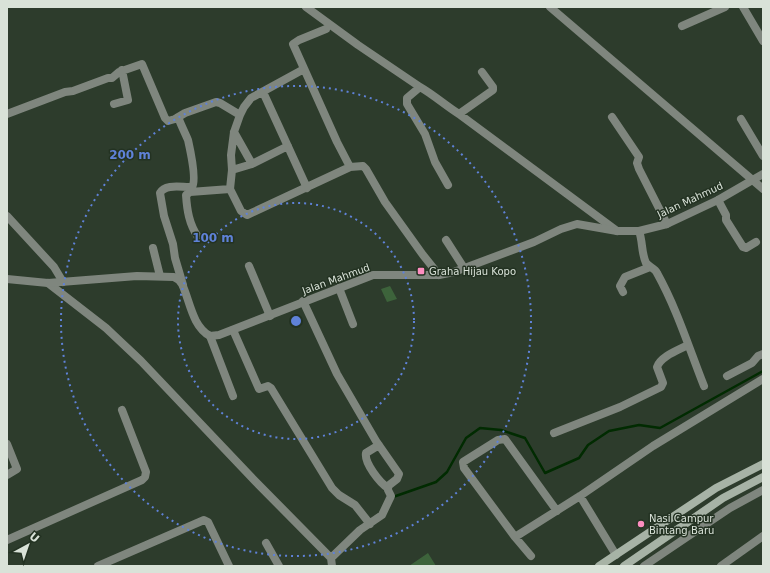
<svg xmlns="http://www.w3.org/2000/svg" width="770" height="573" font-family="'DejaVu Sans',sans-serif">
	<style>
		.green { fill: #3d633b }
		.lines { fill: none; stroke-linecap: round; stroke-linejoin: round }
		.stream { stroke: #012b01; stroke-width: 2.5 }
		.minor { stroke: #7f867e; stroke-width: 8 }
		.tertiary { stroke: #7f867e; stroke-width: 8 }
		.secondary { stroke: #a7b3a6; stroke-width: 8 }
		.ring { fill: none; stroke: #5f82d8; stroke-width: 2; stroke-dasharray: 2 4 }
		.poi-dot { fill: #fd8ec0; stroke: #233222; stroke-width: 1.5 }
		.labels { text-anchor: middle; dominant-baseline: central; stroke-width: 3; stroke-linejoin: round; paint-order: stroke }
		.street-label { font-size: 10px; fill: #d9e2d8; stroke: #233222 }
		.poi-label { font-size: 10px; fill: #d9e2d8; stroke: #233222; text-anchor: start }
		.centre { fill: #5f82d8; stroke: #233222; stroke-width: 2 }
		.ring-label { font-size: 12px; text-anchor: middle; font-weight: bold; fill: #5f82d8; stroke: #233222; stroke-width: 3; stroke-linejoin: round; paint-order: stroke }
	</style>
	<rect width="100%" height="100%" fill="#2d3c2c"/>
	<!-- green -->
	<path class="green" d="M 390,286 L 397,299 L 387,302 L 381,289 Z
		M 428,553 L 436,566 L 409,566 Z"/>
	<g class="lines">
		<!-- stream -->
		<path class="stream" d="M 393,497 L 436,482 L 447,472 L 466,438 L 480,428 L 501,430 L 525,438 L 545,473 L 579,458 L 588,445 L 609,431 L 639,425 L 660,428 L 763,371"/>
		<!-- minor -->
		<path class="minor" d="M 306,7 L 358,45 L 420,87 C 434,95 446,106 459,114 L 617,231
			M 550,7 L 763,189
			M 743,7 L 763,41
			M 682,26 L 725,7
			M 326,29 L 299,40 L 293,44 L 337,142 L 350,167 L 363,166 L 366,169 L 385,202 L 423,255 L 439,275
			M 420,87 L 407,98 L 407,104 L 425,134 L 435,162 L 448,185
			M 263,92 L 307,188
			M 114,104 L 128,100 L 122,70
			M 7,114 L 65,92 L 73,91 L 108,78 L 112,78 L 119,72 L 142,64 L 165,118 L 168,121 L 175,119 L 185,113 L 216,102 L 220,103 L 240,115
			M 459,114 L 493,90 L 493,87 L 482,72
			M 178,117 C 181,125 185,133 188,140 C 190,149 197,180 192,187 L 189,187 C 180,187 165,184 160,193 L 164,216 L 173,244 L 175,258 L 183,285
			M 612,117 L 639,157 L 637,163 L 639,169 L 667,224
			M 741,119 L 763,156
			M 234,132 L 252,164
			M 232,170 L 252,164 L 288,146
			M 230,189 L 241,211 L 247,215 L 350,167
			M 718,200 L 726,215 L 726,220 L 743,247 L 746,248 L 756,242
			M 7,216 L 54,267 L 63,282
			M 639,231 C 643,242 641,252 646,263 C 649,267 655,268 657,273 C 677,309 689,348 704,386
			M 198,237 C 189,224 187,210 186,195 L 190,192 L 230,189 L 232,170 L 231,155 L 234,132 L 240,115 L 244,107 L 251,98 L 304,69
			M 446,240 L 464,268
			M 153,248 L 160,276
			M 249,266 L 270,316
			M 48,283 L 106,328 L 141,361 L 255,481 L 331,558 L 332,566
			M 339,288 L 353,324
			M 623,292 L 620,286 L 625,277 L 650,267
			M 303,301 L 337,374 L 376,441 L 399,474 L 397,479 L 388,486 L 388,490 L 391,496 L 382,515 L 360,530 L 331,558
			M 233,330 L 259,389 L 268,386 L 271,388 L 332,488 L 339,495 L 355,505 L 370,524
			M 210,336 L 233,396
			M 727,376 L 752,363 L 758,356 L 763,354
			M 554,433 L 620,407 L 661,387 L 663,383 L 657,367 C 661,356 679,350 688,345
			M 7,444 L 17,469 L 7,475
			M 379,445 L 366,453 C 364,463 380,483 388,488
			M 580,496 L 616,555
			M 515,537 L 580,496 L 653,446 L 763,379
			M 7,540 L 142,480 L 145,477 L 146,472 L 122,410
			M 266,543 L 279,566
			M 531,556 L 515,537 L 464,468 L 463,462 L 498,440 L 505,439 L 557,511
			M 98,566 L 204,520 L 208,522 L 229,566
			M 644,566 L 730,508 L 763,490
			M 721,566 L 763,536"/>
		<!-- tertiary -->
		<path class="tertiary" d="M 7,279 L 48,283 L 137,276 L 174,277 L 179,280 L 182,284 C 190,301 192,326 210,336 L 219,335 L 373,275 L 439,275 L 454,272 L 534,242 L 561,229 L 577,224 L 617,231 L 639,231 L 667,224 L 718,200 L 763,174"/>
		<!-- secondary -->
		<path class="secondary" d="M 599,566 L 716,488 L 763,464
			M 624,566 L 723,498 L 763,477"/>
	</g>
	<!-- distance rings -->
	<g class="ring">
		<circle cx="296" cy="321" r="118"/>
		<circle cx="296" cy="321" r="235"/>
	</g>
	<!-- markers -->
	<g class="poi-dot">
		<rect x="417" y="267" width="8" height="8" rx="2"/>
		<circle cx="641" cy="524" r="4"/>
	</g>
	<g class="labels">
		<!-- street labels -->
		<g class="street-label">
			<text transform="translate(690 200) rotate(-25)">Jalan Mahmud</text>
			<text transform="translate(336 279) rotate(-20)">Jalan Mahmud</text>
		</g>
		<!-- poi labels -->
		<g class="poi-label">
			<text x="429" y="271">Graha Hijau Kopo</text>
			<text x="649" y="518">Nasi Campur<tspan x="649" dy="12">Bintang Baru</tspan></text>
		</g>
	</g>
	<circle cx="296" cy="321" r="6" class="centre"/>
	<g class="ring-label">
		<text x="130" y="159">200 m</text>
		<text x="213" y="242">100 m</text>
	</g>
	<!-- border -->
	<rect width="770" height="573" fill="none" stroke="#d9e2d8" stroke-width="16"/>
	<!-- north arrow -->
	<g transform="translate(28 545) rotate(40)" stroke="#233222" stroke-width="3" paint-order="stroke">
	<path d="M0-3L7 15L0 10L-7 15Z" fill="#d9e2d8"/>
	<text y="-6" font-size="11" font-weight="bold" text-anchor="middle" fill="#d9e2d8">U</text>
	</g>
</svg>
